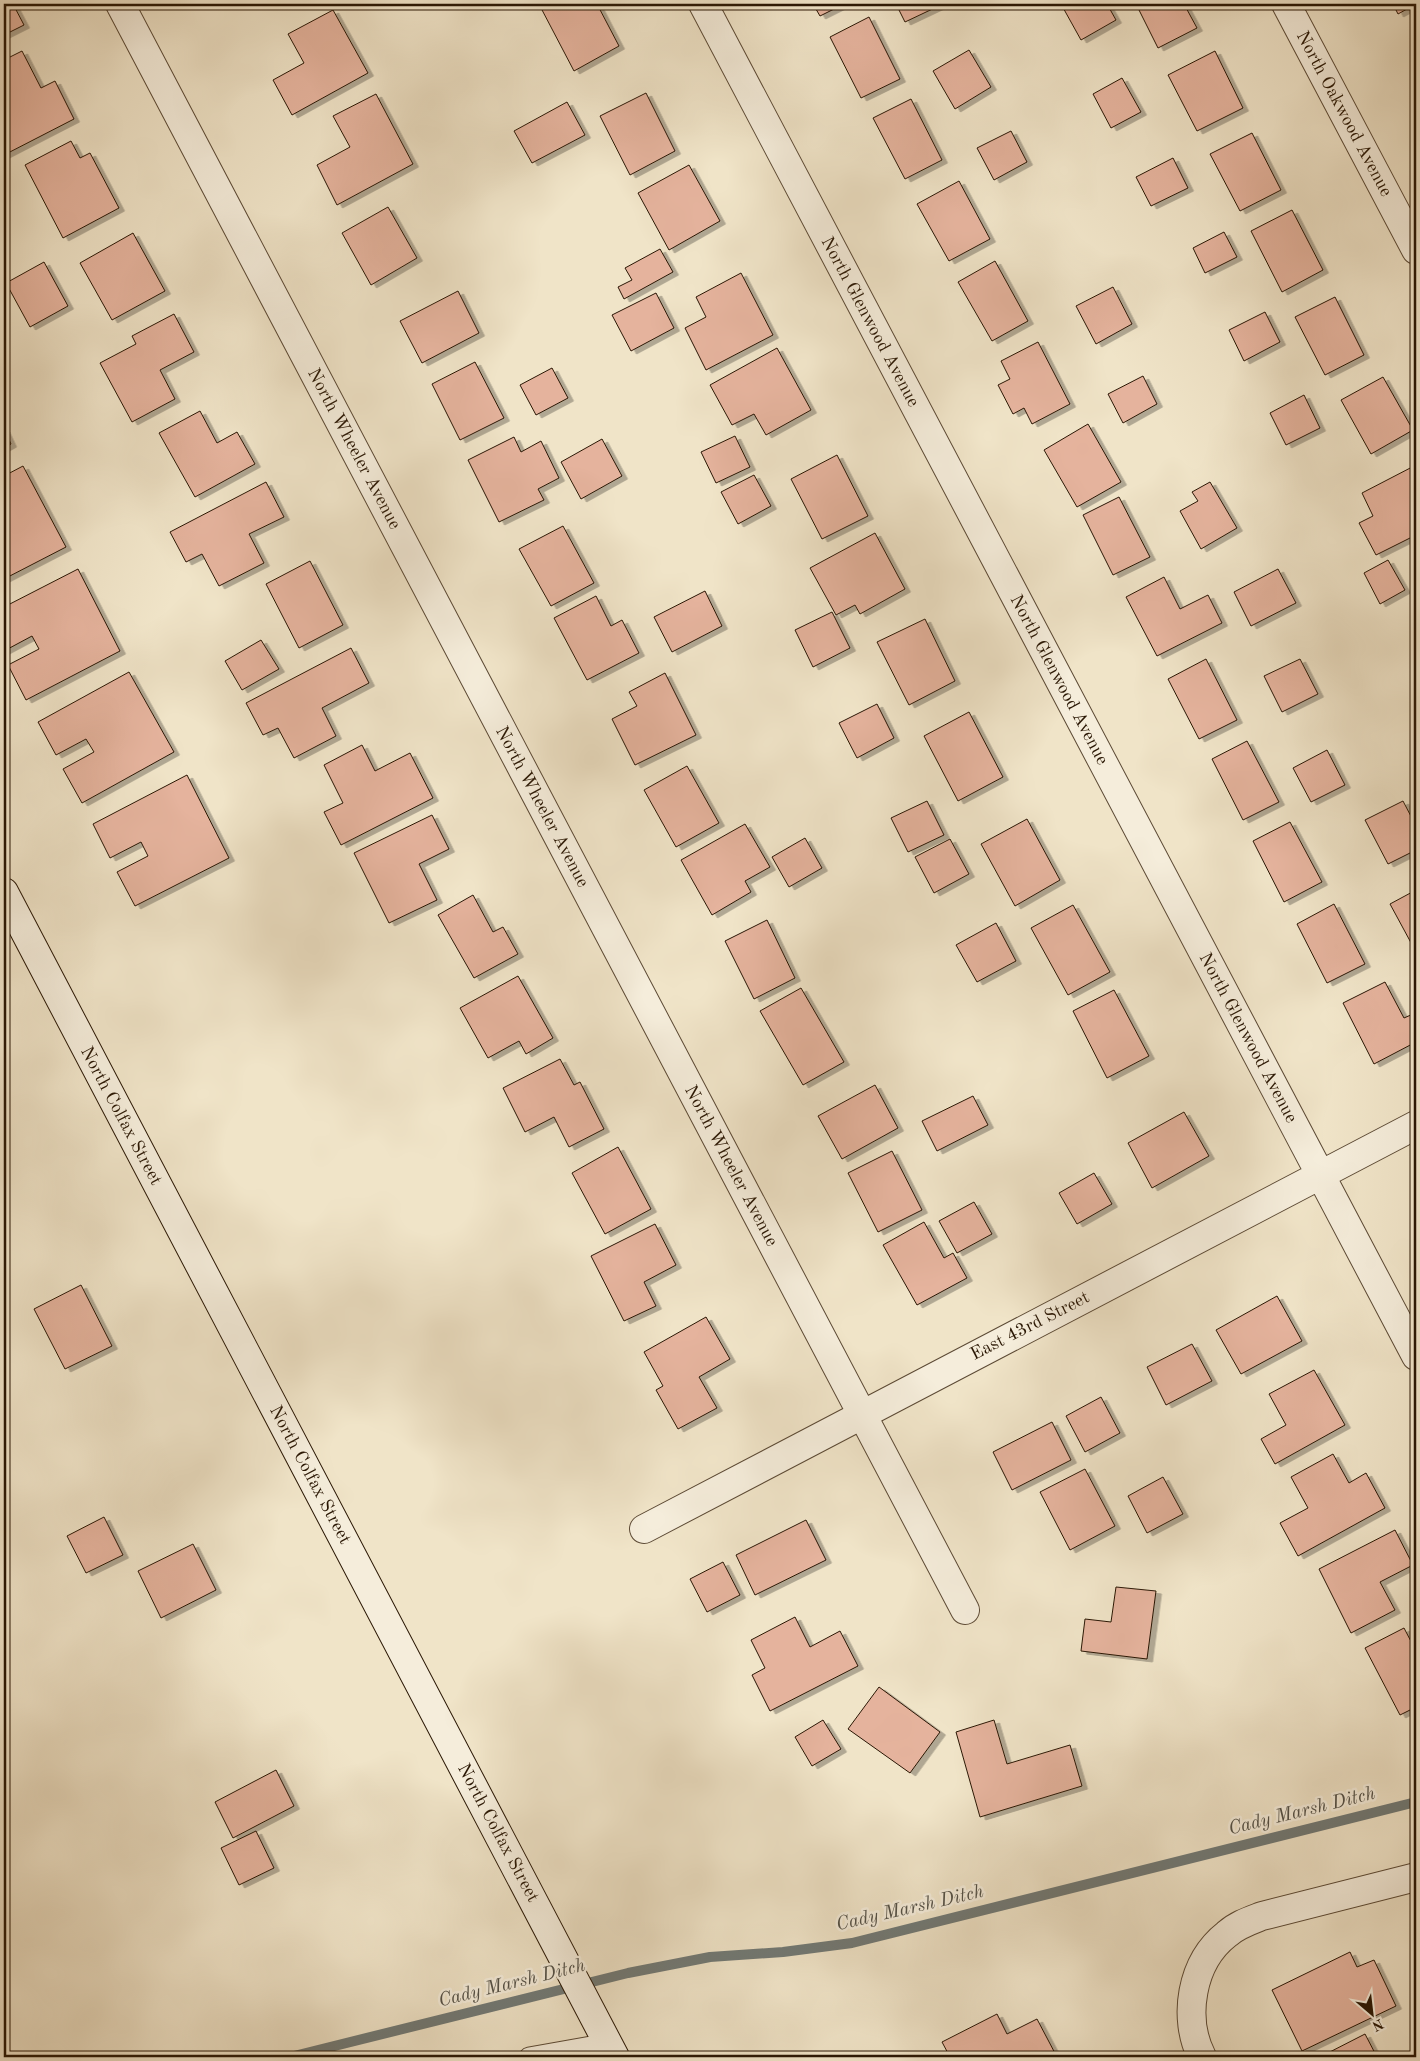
<svg xmlns="http://www.w3.org/2000/svg" width="1420" height="2061" font-family="'Old Standard TT',serif">
	<style>
		.lines { fill: none; stroke-linecap: round; stroke-linejoin: round }
		.stream { stroke: #717975; stroke-width: 10 }
		.building { fill: #e5b39d; stroke: #2a1704; filter: url(#shadow) }
		.lane-casing { stroke: #5c4a35; stroke-width: 21 }
		.street-casing { stroke: #5c4a35; stroke-width: 30 }
		.secondary-casing { stroke: #2a1704; stroke-width: 30 }
		.lane { stroke: #f5eddb; stroke-width: 19 }
		.street { stroke: #f5eddb; stroke-width: 28 }
		.secondary { stroke: #f5eddb; stroke-width: 28 }
		.labels { text-anchor: middle; dominant-baseline: central; stroke-width: 5; stroke-linejoin: round; paint-order: stroke }
		.street-label { font-size: 18px; fill: #2a1704; stroke: #f5eddb }
		.water-label { font-size: 19px; font-style: italic; fill: #535046; stroke: #f5eddb }
	</style>
	<defs>
		<filter id="shadow"><feDropShadow dx="5.5" dy="3" stdDeviation="0" flood-color="#0004"/></filter>
	</defs>
	<rect width="100%" height="100%" fill="#f0e4c8"/>
	<filter id="stains"><feTurbulence type="fractalNoise" baseFrequency=".004" numOctaves="4"/><feColorMatrix values="0 0 0 0 .2 0 0 0 0 .09 0 0 0 0 .02 0 0 0 .5 -.17"/></filter>
	<radialGradient id="worn" r=".72"><stop offset=".6" stop-color="#630" stop-opacity="0"/><stop offset="1" stop-color="#630" stop-opacity=".3"/></radialGradient>
	<g class="lines">
		<!-- stream -->
		<path class="stream" d="M 290,2057 L 628,1973 L 710,1957 L 783,1952 L 852,1943 L 1416,1802"/>
	</g>
	<!-- building -->
	<path class="building" d="M 4,4 L 13,4 L 24,25 L 4,35 Z
		M 550,4 L 597,4 L 619,46 L 574,71 L 541,8 Z
		M 813,4 L 844,4 L 820,16 Z
		M 896,4 L 943,4 L 905,22 Z
		M 1061,4 L 1107,4 L 1116,20 L 1081,40 Z
		M 1136,4 L 1184,4 L 1197,28 L 1158,48 Z
		M 1393,4 L 1416,4 L 1398,14 Z
		M 333,10 L 368,73 L 292,115 L 273,80 L 304,63 L 288,34 Z
		M 869,17 L 900,79 L 861,98 L 830,37 Z
		M 969,50 L 991,87 L 955,109 L 933,71 Z
		M 22,51 L 41,88 L 55,81 L 74,119 L 4,155 L 4,60 Z
		M 1215,51 L 1243,108 L 1197,131 L 1168,75 Z
		M 1122,78 L 1141,112 L 1111,128 L 1093,94 Z
		M 646,93 L 675,151 L 630,175 L 600,116 Z
		M 376,94 L 413,164 L 337,205 L 317,165 L 350,147 L 333,116 Z
		M 911,99 L 942,160 L 905,179 L 873,118 Z
		M 567,102 L 585,135 L 532,163 L 514,131 Z
		M 1011,131 L 1027,162 L 994,180 L 977,148 Z
		M 1252,133 L 1281,190 L 1240,211 L 1210,154 Z
		M 71,141 L 80,158 L 90,153 L 119,208 L 63,238 L 25,165 Z
		M 1173,158 L 1188,188 L 1151,206 L 1136,177 Z
		M 689,165 L 720,221 L 669,250 L 638,193 Z
		M 959,181 L 990,239 L 949,261 L 917,204 Z
		M 388,207 L 417,258 L 371,285 L 342,233 Z
		M 1292,210 L 1323,270 L 1282,292 L 1251,231 Z
		M 1224,232 L 1237,257 L 1205,273 L 1193,248 Z
		M 133,233 L 165,291 L 112,320 L 80,263 Z
		M 660,249 L 673,272 L 624,299 L 618,287 L 632,280 L 625,268 Z
		M 995,261 L 1028,321 L 992,341 L 958,282 Z
		M 44,262 L 68,306 L 30,327 L 6,283 Z
		M 741,273 L 773,335 L 706,370 L 685,328 L 706,317 L 696,297 Z
		M 1113,287 L 1132,324 L 1096,344 L 1076,306 Z
		M 458,291 L 479,333 L 422,363 L 400,321 Z
		M 656,293 L 674,328 L 631,351 L 612,315 Z
		M 1335,297 L 1364,355 L 1325,375 L 1295,317 Z
		M 1265,312 L 1280,342 L 1244,361 L 1229,330 Z
		M 174,314 L 194,352 L 160,370 L 175,399 L 132,422 L 100,363 L 136,344 L 132,336 Z
		M 1038,342 L 1070,404 L 1032,424 L 1024,408 L 1013,414 L 998,385 L 1010,379 L 1001,361 Z
		M 777,348 L 811,410 L 766,435 L 754,414 L 732,425 L 710,385 Z
		M 475,362 L 504,418 L 460,440 L 432,384 Z
		M 552,368 L 568,398 L 536,415 L 520,385 Z
		M 1143,376 L 1157,404 L 1123,423 L 1108,394 Z
		M 1383,377 L 1413,430 L 1371,454 L 1341,400 Z
		M 1304,395 L 1320,428 L 1286,445 L 1270,413 Z
		M 200,411 L 217,443 L 237,432 L 255,464 L 195,497 L 159,433 Z
		M 1088,424 L 1121,482 L 1077,507 L 1044,450 Z
		M 4,429 L 11,444 L 4,448 Z
		M 735,436 L 750,467 L 716,483 L 701,452 Z
		M 514,437 L 521,452 L 541,441 L 559,478 L 538,489 L 544,500 L 499,522 L 468,460 Z
		M 602,439 L 622,476 L 581,499 L 561,462 Z
		M 837,455 L 868,516 L 822,539 L 791,479 Z
		M 1416,465 L 1416,535 L 1376,555 L 1359,523 L 1373,516 L 1362,493 Z
		M 23,466 L 66,547 L 4,579 L 4,476 Z
		M 754,475 L 771,506 L 738,524 L 721,492 Z
		M 266,482 L 284,517 L 249,534 L 264,563 L 219,586 L 202,554 L 186,562 L 170,532 Z
		M 1210,482 L 1237,528 L 1201,549 L 1180,511 L 1198,501 L 1192,492 Z
		M 1119,497 L 1150,557 L 1113,575 L 1083,515 Z
		M 563,526 L 594,583 L 551,606 L 519,549 Z
		M 875,533 L 905,589 L 860,614 L 855,605 L 836,615 L 810,568 Z
		M 1388,560 L 1405,590 L 1380,604 L 1364,573 Z
		M 310,561 L 343,625 L 299,648 L 266,584 Z
		M 78,569 L 120,651 L 26,700 L 8,665 L 39,649 L 32,636 L 4,651 L 4,607 Z
		M 1278,569 L 1296,603 L 1251,626 L 1234,592 Z
		M 1164,577 L 1180,609 L 1208,595 L 1222,623 L 1157,656 L 1126,597 Z
		M 705,591 L 722,626 L 672,652 L 654,617 Z
		M 596,596 L 611,626 L 622,620 L 639,653 L 587,680 L 554,618 Z
		M 832,612 L 850,648 L 813,667 L 795,630 Z
		M 925,619 L 955,681 L 909,705 L 877,642 Z
		M 261,640 L 279,669 L 242,690 L 225,661 Z
		M 351,648 L 369,683 L 322,708 L 336,736 L 294,758 L 278,728 L 263,735 L 246,703 Z
		M 1206,659 L 1237,720 L 1199,739 L 1168,679 Z
		M 1300,659 L 1318,694 L 1282,712 L 1264,676 Z
		M 129,672 L 174,752 L 82,803 L 63,769 L 94,752 L 86,739 L 56,755 L 38,722 Z
		M 665,673 L 696,735 L 635,765 L 612,719 L 637,706 L 629,692 Z
		M 877,704 L 894,738 L 857,758 L 839,723 Z
		M 969,712 L 1003,777 L 958,801 L 924,736 Z
		M 1247,741 L 1279,802 L 1243,820 L 1212,759 Z
		M 362,745 L 375,771 L 410,753 L 433,798 L 341,845 L 324,812 L 343,803 L 324,765 Z
		M 1327,750 L 1345,785 L 1311,802 L 1293,768 Z
		M 687,766 L 719,823 L 676,847 L 644,790 Z
		M 187,775 L 229,858 L 135,906 L 117,872 L 148,856 L 141,842 L 110,858 L 93,824 Z
		M 927,801 L 944,835 L 908,852 L 891,818 Z
		M 1403,801 L 1416,826 L 1416,850 L 1388,864 L 1365,820 Z
		M 432,815 L 449,849 L 419,864 L 437,900 L 389,923 L 354,853 Z
		M 1027,819 L 1060,880 L 1015,906 L 981,844 Z
		M 1290,822 L 1322,882 L 1284,902 L 1253,841 Z
		M 745,824 L 770,867 L 745,881 L 751,892 L 712,915 L 681,860 Z
		M 805,838 L 822,868 L 789,887 L 772,857 Z
		M 950,839 L 969,874 L 934,893 L 915,857 Z
		M 1416,890 L 1416,952 L 1390,904 Z
		M 473,895 L 493,932 L 503,927 L 518,954 L 474,978 L 438,915 Z
		M 1334,904 L 1365,964 L 1327,983 L 1297,924 Z
		M 1073,905 L 1110,972 L 1068,995 L 1031,928 Z
		M 767,920 L 795,978 L 754,999 L 725,941 Z
		M 996,923 L 1016,961 L 977,982 L 956,945 Z
		M 518,976 L 553,1038 L 526,1054 L 519,1041 L 488,1058 L 460,1008 Z
		M 1385,982 L 1404,1018 L 1413,1014 L 1416,1020 L 1416,1042 L 1374,1064 L 1343,1003 Z
		M 801,988 L 844,1062 L 803,1085 L 760,1011 Z
		M 1114,990 L 1149,1056 L 1107,1078 L 1073,1011 Z
		M 560,1059 L 574,1085 L 580,1082 L 604,1129 L 569,1147 L 554,1117 L 525,1132 L 503,1088 Z
		M 875,1085 L 898,1128 L 842,1159 L 818,1116 Z
		M 973,1096 L 988,1125 L 937,1151 L 922,1121 Z
		M 1184,1112 L 1209,1156 L 1152,1188 L 1128,1143 Z
		M 618,1147 L 651,1209 L 605,1234 L 572,1173 Z
		M 892,1151 L 922,1210 L 878,1232 L 848,1173 Z
		M 1094,1173 L 1112,1204 L 1077,1224 L 1059,1193 Z
		M 974,1202 L 992,1234 L 957,1253 L 939,1221 Z
		M 924,1222 L 944,1258 L 953,1253 L 967,1278 L 917,1305 L 883,1245 Z
		M 655,1224 L 676,1265 L 644,1282 L 656,1306 L 624,1321 L 591,1256 Z
		M 81,1285 L 112,1346 L 65,1369 L 34,1309 Z
		M 1277,1296 L 1302,1341 L 1241,1374 L 1216,1330 Z
		M 706,1317 L 730,1359 L 699,1377 L 717,1408 L 678,1429 L 656,1390 L 663,1386 L 644,1352 Z
		M 1192,1344 L 1212,1381 L 1166,1405 L 1147,1367 Z
		M 1314,1370 L 1345,1425 L 1275,1464 L 1261,1439 L 1286,1425 L 1269,1394 Z
		M 1101,1397 L 1120,1433 L 1085,1452 L 1066,1416 Z
		M 1052,1422 L 1071,1460 L 1012,1490 L 993,1452 Z
		M 1333,1454 L 1349,1483 L 1366,1473 L 1385,1508 L 1298,1556 L 1280,1523 L 1308,1508 L 1291,1477 Z
		M 1085,1469 L 1115,1526 L 1070,1550 L 1040,1492 Z
		M 1163,1477 L 1183,1514 L 1147,1533 L 1128,1496 Z
		M 104,1517 L 123,1555 L 86,1573 L 67,1536 Z
		M 806,1520 L 826,1560 L 755,1595 L 736,1555 Z
		M 1395,1530 L 1413,1565 L 1380,1582 L 1395,1610 L 1351,1633 L 1319,1569 Z
		M 193,1544 L 216,1590 L 161,1618 L 138,1571 Z
		M 723,1562 L 740,1595 L 707,1612 L 690,1579 Z
		M 1116,1587 L 1156,1591 L 1147,1659 L 1081,1651 L 1085,1619 L 1111,1622 Z
		M 795,1617 L 810,1647 L 840,1631 L 858,1666 L 770,1711 L 752,1675 L 765,1668 L 751,1640 Z
		M 1404,1628 L 1416,1651 L 1416,1707 L 1400,1715 L 1365,1648 Z
		M 879,1687 L 940,1732 L 910,1773 L 848,1729 Z
		M 823,1720 L 841,1749 L 812,1766 L 795,1737 Z
		M 994,1720 L 1007,1764 L 1070,1745 L 1082,1786 L 980,1817 L 956,1732 Z
		M 276,1770 L 294,1806 L 233,1838 L 215,1802 Z
		M 256,1831 L 274,1868 L 239,1885 L 221,1848 Z
		M 1350,1952 L 1357,1967 L 1374,1960 L 1396,2006 L 1302,2051 L 1272,1990 Z
		M 997,2014 L 1007,2034 L 1037,2019 L 1057,2057 L 950,2057 L 942,2042 Z
		M 1365,2034 L 1377,2057 L 1320,2057 Z"/>
	<g class="lines">
		<defs>
			<path id="lane" d="M 529,2057 L 608,2043"/>
			<path id="street" d="M 120,4 L 965,1610
				M 703,4 L 1416,1356
				M 1286,4 L 1416,250
				M 644,1529 L 1416,1125
				M 1202,2057 C 1182,2018 1191,1962 1227,1934 C 1237,1925 1249,1921 1262,1916 L 1416,1877"/>
			<path id="secondary" d="M 4,892 L 615,2057"/>
		</defs>
		<!-- lane casing -->
		<use href="#lane" class="lane-casing"/>
		<!-- street casing -->
		<use href="#street" class="street-casing"/>
		<!-- secondary casing -->
		<use href="#secondary" class="secondary-casing"/>
		<!-- lane -->
		<use href="#lane" class="lane"/>
		<!-- street -->
		<use href="#street" class="street"/>
		<!-- secondary -->
		<use href="#secondary" class="secondary"/>
	</g>
	<g class="labels">
		<!-- street labels -->
		<g class="street-label">
			<text transform="translate(1344 114) rotate(62)">North Oakwood Avenue</text>
			<text transform="translate(870 322) rotate(62)">North Glenwood Avenue</text>
			<text transform="translate(354 449) rotate(62)">North Wheeler Avenue</text>
			<text transform="translate(1059 680) rotate(62)">North Glenwood Avenue</text>
			<text transform="translate(542 807) rotate(62)">North Wheeler Avenue</text>
			<text transform="translate(1248 1038) rotate(62)">North Glenwood Avenue</text>
			<text transform="translate(121 1116) rotate(62)">North Colfax Street</text>
			<text transform="translate(731 1166) rotate(62)">North Wheeler Avenue</text>
			<text transform="translate(1030 1326) rotate(-27)">East 43rd Street</text>
			<text transform="translate(310 1475) rotate(62)">North Colfax Street</text>
			<text transform="translate(498 1833) rotate(62)">North Colfax Street</text>
		</g>
		<!-- water labels -->
		<g class="water-label">
			<text transform="translate(1302 1812) rotate(-14)">Cady Marsh Ditch</text>
			<text transform="translate(910 1909) rotate(-13)">Cady Marsh Ditch</text>
			<text transform="translate(512 1984) rotate(-14)">Cady Marsh Ditch</text>
		</g>
	</g>
	<!-- margin -->
	<rect width="1420" height="2061" fill="none" stroke="#f0e4c8" stroke-width="20"/>
	<rect x="5" y="5" width="1410" height="2051" fill="none" stroke="#2a1704" stroke-width="2.5"/>
	<rect x="10" y="10" width="1400" height="2041" fill="none" stroke="#2a1704"/>
	<!-- north arrow -->
	<g transform="translate(1372 2014) rotate(152)" stroke="#f5eddb" stroke-width="4" paint-order="stroke">
	<path d="M0-4L9 19L0 12L-9 19Z" fill="#2a1704"/>
	<text y="-8" font-size="14" font-weight="bold" text-anchor="middle" fill="#2a1704">N</text>
	</g>
	<rect width="100%" height="100%" filter="url(#stains)"/>
	<rect width="100%" height="100%" fill="url(#worn)"/>
</svg>
